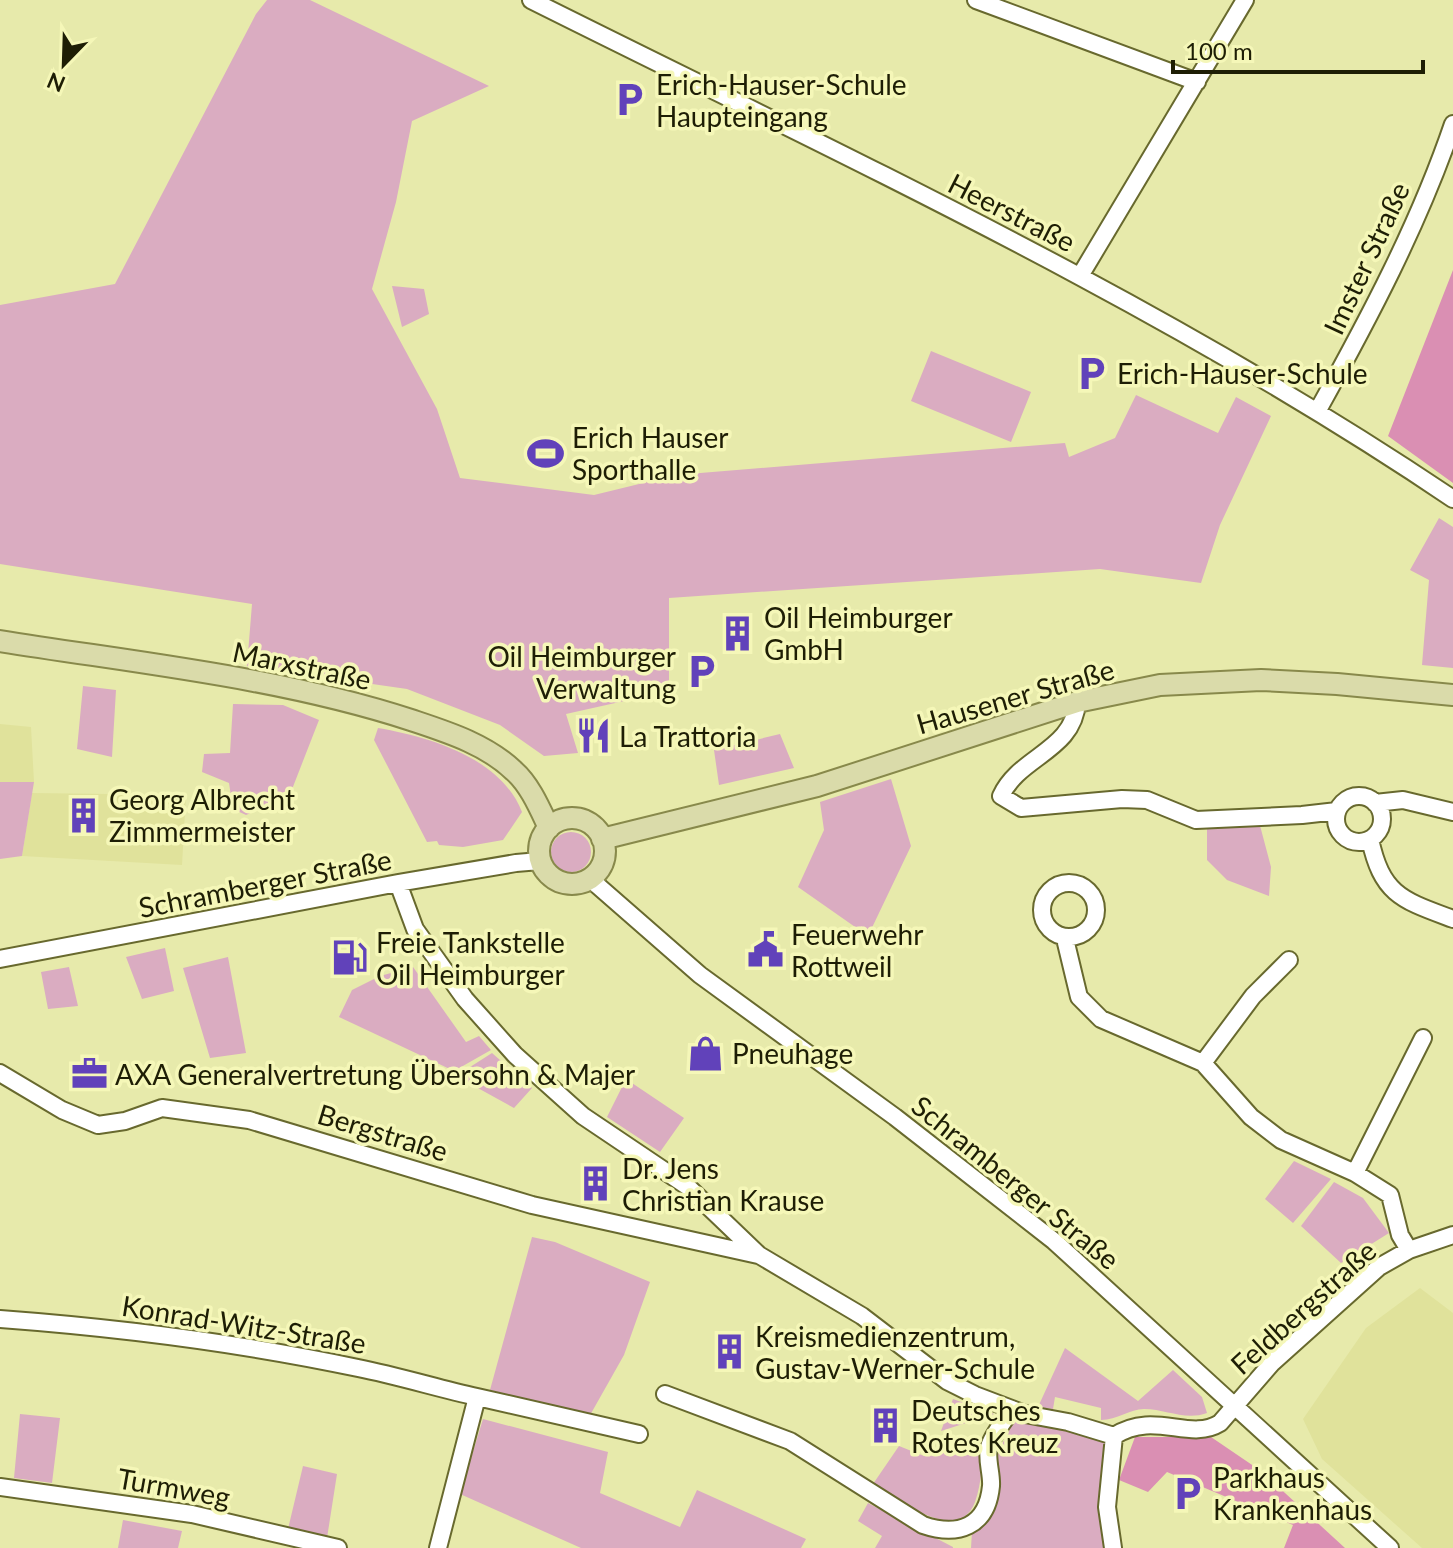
<svg xmlns="http://www.w3.org/2000/svg" width="1453" height="1548" font-family="Lato,sans-serif">
	<style>
		.built { fill: #e0e29b }
		.green { fill: #daacc1 }
		.forest { fill: #da8fb3 }
		.lines { fill: none; stroke-linecap: round; stroke-linejoin: round }
		.minor-casing { stroke: #68692e; stroke-width: 20 }
		.major-casing { stroke: #88894b; stroke-width: 24 }
		.minor { stroke: #fff; stroke-width: 16 }
		.major { stroke: #dadbaa; stroke-width: 20 }
		.labels { text-anchor: middle; dominant-baseline: central; stroke-width: 7; stroke-linejoin: round; paint-order: stroke }
		.poi-label { font-size: 28px; fill: #1e1e05; stroke: #f5f7b8; text-anchor: start }
		.street-label { font-size: 28px; fill: #1e1e05; stroke: #f5f7b8 }
	</style>
	<rect width="100%" height="100%" fill="#e7eaab"/>
	<!-- built -->
	<path class="built" d="M 0,724 L 31,727 L 34,782 L 0,782 Z
		M 32,793 L 186,795 L 182,865 L 22,856 Z
		M 1420,1288 L 1453,1313 L 1453,1548 L 1422,1548 L 1322,1459 L 1303,1419 L 1366,1328 Z"/>
	<!-- green -->
	<path class="green" d="M 267,0 L 310,0 L 489,86 L 412,121 L 396,202 L 372,289 L 437,409 L 460,478 L 594,495 L 676,475 L 1065,443 L 1069,457 L 1115,438 L 1136,395 L 1218,433 L 1236,397 L 1271,416 L 1220,525 L 1201,583 L 1100,569 L 669,598 L 669,691 L 566,714 L 578,753 L 544,756 L 500,725 L 407,689 L 247,666 L 252,604 L 0,564 L 0,305 L 115,284 L 256,14 Z
		M 392,286 L 424,289 L 429,314 L 402,327 Z
		M 931,351 L 1031,392 L 1011,442 L 911,401 Z
		M 1439,518 L 1453,527 L 1453,668 L 1422,665 L 1429,580 L 1410,570 Z
		M 83,686 L 116,690 L 112,757 L 77,749 Z
		M 233,704 L 283,705 L 319,720 L 289,797 L 246,815 L 233,809 L 229,783 L 202,772 L 204,754 L 230,753 Z
		M 378,728 C 430,737 501,758 522,812 L 503,840 L 463,847 L 439,845 L 437,841 L 427,842 L 374,740 Z
		M 780,734 L 794,768 L 719,785 L 714,750 Z
		M 891,779 L 911,846 L 868,936 L 798,887 L 824,830 L 820,802 Z
		M 0,782 L 34,782 L 22,856 L 0,859 Z
		M 1258,818 L 1271,867 L 1269,896 L 1227,880 L 1207,860 L 1207,827 Z
		M551 852a20 20 0 1 1 40 0a20 20 0 1 1-40 0Z
		M 165,948 L 174,991 L 142,999 L 126,957 Z
		M 228,957 L 246,1053 L 210,1058 L 183,968 Z
		M 69,967 L 78,1006 L 48,1009 L 41,972 Z
		M 413,967 L 466,1042 L 479,1036 L 491,1050 L 454,1071 L 339,1017 L 352,990 L 380,976 Z
		M 492,1053 L 532,1088 L 514,1108 L 456,1076 Z
		M 626,1079 L 684,1118 L 660,1152 L 607,1117 Z
		M 1294,1161 L 1331,1179 L 1293,1223 L 1265,1199 Z
		M 1334,1182 L 1363,1198 L 1389,1233 L 1341,1263 L 1301,1226 Z
		M 532,1237 L 555,1242 L 650,1282 L 624,1355 L 589,1417 L 490,1390 Z
		M 1065,1348 L 1138,1401 L 1173,1370 L 1202,1397 L 1207,1413 C 1185,1421 1166,1409 1144,1409 C 1130,1409 1117,1420 1101,1420 L 1101,1408 L 1055,1397 L 1053,1409 L 1038,1407 Z
		M 953,1399 L 994,1414 L 941,1431 Z
		M 20,1414 L 60,1418 L 52,1483 L 14,1478 Z
		M 1016,1417 L 1110,1439 L 1102,1511 L 1105,1548 L 971,1548 L 972,1531 L 995,1511 L 992,1464 Z
		M 483,1419 L 608,1452 L 600,1493 L 680,1527 L 697,1490 L 806,1539 L 801,1548 L 581,1548 L 460,1494 Z
		M 984,1440 C 982,1461 982,1483 975,1502 C 958,1547 897,1498 873,1484 L 899,1446 L 924,1456 Z
		M 303,1466 L 337,1474 L 327,1538 L 288,1529 Z
		M 868,1503 L 953,1547 L 953,1548 L 875,1548 L 882,1536 L 858,1521 Z
		M 123,1520 L 182,1531 L 178,1548 L 118,1548 Z"/>
	<!-- forest -->
	<path class="forest" d="M 1453,270 L 1453,483 L 1388,436 Z
		M 1135,1437 L 1211,1437 L 1261,1471 L 1345,1548 L 1284,1548 L 1293,1525 L 1167,1472 L 1148,1492 L 1119,1480 Z"/>
	<g class="lines">
		<defs>
			<path id="minor" d="M 531,0 C 843,156 1163,303 1453,499
				M 976,0 L 1197,82
				M 1080,276 L 1245,0
				M 1318,410 C 1369,318 1419,224 1453,124
				M 1077,702 C 1074,751 1019,756 1001,796 L 1021,808 L 1122,799 L 1147,800 L 1196,820 L 1302,815 L 1337,811
				M1336 819a23 23 0 1 1 46 0a23 23 0 1 1-46 0Z
				M 1375,803 L 1403,800 L 1453,812
				M 1370,839 C 1382,895 1402,900 1453,919
				M 589,878 L 700,975 L 895,1117 L 1054,1241 L 1390,1548
				M1042 910a27 27 0 1 1 54 0a27 27 0 1 1-54 0Z
				M 398,883 L 415,929 L 465,999 L 515,1055 L 583,1116 L 687,1186 L 759,1255 L 862,1316 L 947,1381 L 975,1395 L 1025,1414 L 1068,1422 L 1114,1436 C 1155,1410 1189,1442 1220,1423 L 1272,1363 L 1379,1267 L 1409,1250 L 1453,1235
				M 1068,938 L 1066,943 L 1079,997 L 1101,1019 L 1203,1063 L 1251,1117 L 1281,1140 L 1355,1173 L 1390,1195 L 1400,1235 L 1409,1250
				M 0,959 L 398,883 L 516,863 L 540,861
				M 1203,1063 L 1253,996 L 1289,960
				M 0,1073 L 62,1110 L 98,1125 L 125,1121 L 162,1108 L 249,1120 L 532,1205 L 758,1255
				M 1355,1173 L 1423,1038
				M 0,1319 C 120,1328 240,1343 358,1368 C 398,1376 437,1388 477,1397 L 438,1548
				M 665,1394 L 790,1441 L 923,1525 C 958,1537 987,1527 991,1486 C 992,1474 986,1459 989,1447 C 992,1435 1005,1420 1012,1409
				M 477,1397 L 639,1434
				M 0,1487 L 192,1514 L 338,1548
				M 1113,1548 L 1107,1507 L 1114,1436"/>
			<path id="major" d="M 0,641 C 137,663 279,677 411,720 C 447,732 486,744 514,771 C 530,785 540,809 549,828
				M539 851a33 33 0 1 1 66 0a33 33 0 1 1-66 0Z
				M 602,839 L 817,786 L 1077,702 L 1160,685 L 1261,680 L 1337,684 L 1453,695"/>
		</defs>
		<!-- minor casing -->
		<use href="#minor" class="minor-casing"/>
		<!-- major casing -->
		<use href="#major" class="major-casing"/>
		<!-- minor -->
		<use href="#minor" class="minor"/>
		<!-- major -->
		<use href="#major" class="major"/>
	</g>
	<!-- icons -->
	<defs>
		<symbol id="parking-bare" viewBox="-9 -9 18 18"><path d="M-3.5-5.5H1a3.5 3.5 0 0 1 0 7H-1V5.5H-3.5ZM-1-3.4V-.6H.8a1.4 1.4 0 0 0 0-2.8Z" fill="#6142ba" stroke="#f5f7b8" stroke-width="2.5" paint-order="stroke"/></symbol>
		<symbol id="stadium-bare" viewBox="-9 -9 18 18"><path d="M0-5a6.5 5 0 1 0 0 10a6.5 5 0 1 0 0-10ZM-3.5-1.8h7v3.6h-7Z" fill="#6142ba" stroke="#f5f7b8" stroke-width="2.5" paint-order="stroke"/></symbol>
		<symbol id="building-bare" viewBox="-9 -9 18 18"><path d="M-4-6H4V6H1V3H-1V6H-4ZM-2.5-4.3h1.7v1.8h-1.7ZM.8-4.3h1.7v1.8H.8ZM-2.5-1h1.7V.8h-1.7ZM.8-1h1.7V.8H.8Z" fill="#6142ba" stroke="#f5f7b8" stroke-width="2.5" paint-order="stroke"/></symbol>
		<symbol id="restaurant-bare" viewBox="-9 -9 18 18"><path d="M-5-6h1v4h1v-4h1v4h1v-4h1v5L-1.5 .5V6h-2V.5L-5-1ZM5-6V6H3V1.5H1.5Q1.5-4 5-6Z" fill="#6142ba" stroke="#f5f7b8" stroke-width="2.5" paint-order="stroke"/></symbol>
		<symbol id="civic-bare" viewBox="-9 -9 18 18"><path d="M-.6-6.5H3V-4.5H.6V-3L4-1V1h2V6H-6V1h2V-1L-.6-3ZM-1.2 2.5V6h2.4V2.5Z" fill="#6142ba" stroke="#f5f7b8" stroke-width="2.5" paint-order="stroke"/></symbol>
		<symbol id="fuel-bare" viewBox="-9 -9 18 18"><path d="M-5.5-6h7V0h2V4h1.3V-2.5L3-4.5l.8-.8L6-3V5H2.5V1h-1V6h-7ZM-4.2-4.7v3.2H.2V-4.7Z" fill="#6142ba" stroke="#f5f7b8" stroke-width="2.5" paint-order="stroke"/></symbol>
		<symbol id="shop-bare" viewBox="-9 -9 18 18"><path d="M-5-2.5h2.3a2.7 3.5 0 0 1 5.4 0H5L5.5 6h-11ZM-1.5-2.5h3a1.5 2.3 0 0 0-3 0Z" fill="#6142ba" stroke="#f5f7b8" stroke-width="2.5" paint-order="stroke"/></symbol>
		<symbol id="office-bare" viewBox="-9 -9 18 18"><path d="M-6-3h4V-5.5h4V-3h4V5H-6ZM-1-4.5V-3h2v-1.5ZM-6 0V1H6V0Z" fill="#6142ba" stroke="#f5f7b8" stroke-width="2.5" paint-order="stroke"/></symbol>
	</defs>
	<g fill-rule="evenodd">
		<use href="#parking-bare" x="604" y="74" width="51" height="51"/>
		<use href="#parking-bare" x="1066" y="348" width="51" height="51"/>
		<use href="#stadium-bare" x="520" y="428" width="51" height="51"/>
		<use href="#building-bare" x="712" y="608" width="51" height="51"/>
		<use href="#parking-bare" x="676" y="646" width="51" height="51"/>
		<use href="#restaurant-bare" x="568" y="710" width="51" height="51"/>
		<use href="#building-bare" x="58" y="790" width="51" height="51"/>
		<use href="#civic-bare" x="740" y="924" width="51" height="51"/>
		<use href="#fuel-bare" x="324" y="932" width="51" height="51"/>
		<use href="#shop-bare" x="680" y="1028" width="51" height="51"/>
		<use href="#office-bare" x="64" y="1048" width="51" height="51"/>
		<use href="#building-bare" x="570" y="1158" width="51" height="51"/>
		<use href="#building-bare" x="704" y="1326" width="51" height="51"/>
		<use href="#building-bare" x="860" y="1400" width="51" height="51"/>
		<use href="#parking-bare" x="1162" y="1468" width="51" height="51"/>
	</g>
	<g class="labels">
		<!-- poi labels -->
		<g class="poi-label">
			<text x="656" y="84">Erich-Hauser-Schule<tspan x="656" dy="32">Haupteingang</tspan></text>
			<text x="1117" y="373">Erich-Hauser-Schule</text>
			<text x="572" y="437">Erich Hauser<tspan x="572" dy="32">Sporthalle</tspan></text>
			<text x="764" y="617">Oil Heimburger<tspan x="764" dy="32">GmbH</tspan></text>
			<text x="676" y="656" text-anchor="end">Oil Heimburger<tspan x="676" dy="32">Verwaltung</tspan></text>
			<text x="619" y="736">La Trattoria</text>
			<text x="109" y="799">Georg Albrecht<tspan x="109" dy="32">Zimmermeister</tspan></text>
			<text x="791" y="934">Feuerwehr<tspan x="791" dy="32">Rottweil</tspan></text>
			<text x="376" y="942">Freie Tankstelle<tspan x="376" dy="32">Oil Heimburger</tspan></text>
			<text x="732" y="1053">Pneuhage</text>
			<text x="115" y="1074">AXA Generalvertretung Übersohn &amp; Majer</text>
			<text x="622" y="1168">Dr. Jens<tspan x="622" dy="32">Christian Krause</tspan></text>
			<text x="755" y="1336">Kreismedienzentrum,<tspan x="755" dy="32">Gustav-Werner-Schule</tspan></text>
			<text x="911" y="1410">Deutsches<tspan x="911" dy="32">Rotes Kreuz</tspan></text>
			<text x="1213" y="1477">Parkhaus<tspan x="1213" dy="32">Krankenhaus</tspan></text>
		</g>
		<!-- street labels -->
		<g class="street-label">
			<text transform="translate(1012 212) rotate(27)">Heerstraße</text>
			<text transform="translate(1366 258) rotate(-65)">Imster Straße</text>
			<text transform="translate(302 665) rotate(12)">Marxstraße</text>
			<text transform="translate(1015 696) rotate(-16)">Hausener Straße</text>
			<text transform="translate(265 883) rotate(-11)">Schramberger Straße</text>
			<text transform="translate(383 1132) rotate(17)">Bergstraße</text>
			<text transform="translate(1016 1182) rotate(39)">Schramberger Straße</text>
			<text transform="translate(1303 1307) rotate(-42)">Feldbergstraße</text>
			<text transform="translate(244 1324) rotate(9)">Konrad-Witz-Straße</text>
			<text transform="translate(174 1487) rotate(10)">Turmweg</text>
		</g>
	</g>
	<!-- north arrow -->
	<g transform="translate(64 64) rotate(203)" stroke="#f5f7b8" stroke-width="6" paint-order="stroke">
	<path d="M0-6L14 30L0 20L-14 30Z" fill="#1e1e05"/>
	<text y="-12" font-size="22" font-weight="bold" text-anchor="middle" fill="#1e1e05">N</text>
	</g>
	<!-- scale -->
	<path d="M1173 60v12h250v-12" fill="none" stroke="#1e1e05" stroke-width="4"/>
	<text x="1185" y="60" font-size="24" fill="#1e1e05" stroke="#f5f7b8" stroke-width="6" paint-order="stroke">100 m</text>
</svg>
